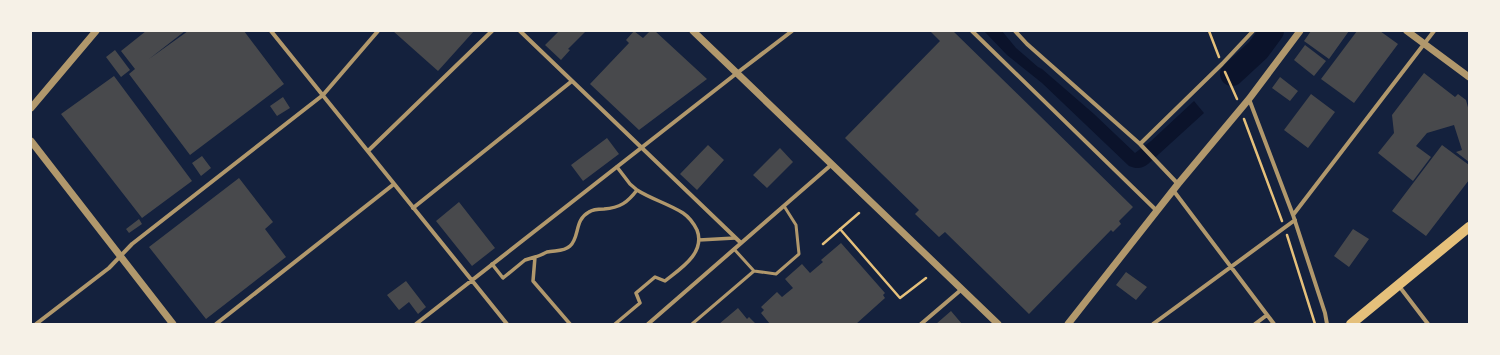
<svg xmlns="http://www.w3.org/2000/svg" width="1500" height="355" font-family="'Archivo Narrow',sans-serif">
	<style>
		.water { fill: #0b132b }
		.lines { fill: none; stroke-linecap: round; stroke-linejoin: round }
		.river { stroke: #0b132b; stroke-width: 24 }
		.building { fill: #48494c }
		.path { stroke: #e5c07b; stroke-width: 2.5 }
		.service { stroke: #b1986c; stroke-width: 3 }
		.pedestrian { stroke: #b1986c; stroke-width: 3.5 }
		.minor { stroke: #b1986c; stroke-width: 4 }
		.tertiary { stroke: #b1986c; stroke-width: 7 }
		.trunk { stroke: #e5c07b; stroke-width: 10 }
	</style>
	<rect width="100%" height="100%" fill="#14213d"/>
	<!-- water -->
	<path class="water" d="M 984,31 L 1002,31 L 1016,48 L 1038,67 L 1042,69 L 1094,114 L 1135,153 L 1151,141 L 1194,101 L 1204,113 L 1148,164 C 1142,169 1136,169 1129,166 L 1042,83 L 1007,55 Z"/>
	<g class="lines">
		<!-- river -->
		<path class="river" d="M 1232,74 L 1258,50 L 1272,31"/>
	</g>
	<!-- building -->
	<path class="building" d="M 146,31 L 185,31 L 149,59 L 188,31 L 244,31 L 284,84 L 190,155 L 129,74 L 135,69 L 121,51 Z
		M 393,31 L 474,31 L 438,71 Z
		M 559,31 L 586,31 L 568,49 L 570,50 L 561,60 L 545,45 Z
		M 634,31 L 643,38 L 650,31 L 655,31 L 707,79 L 639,130 L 590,84 L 629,43 L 626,40 Z
		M 930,31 L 953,31 L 1133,207 L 1119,221 L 1121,224 L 1113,232 L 1111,230 L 1029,314 L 945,232 L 939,237 L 915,214 L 919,210 L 845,138 L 940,41 Z
		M 1311,31 L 1349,31 L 1329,59 L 1304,41 Z
		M 1357,31 L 1380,31 L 1398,44 L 1354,103 L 1321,79 Z
		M 1305,45 L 1326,61 L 1314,76 L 1294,60 Z
		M 115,50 L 130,70 L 121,77 L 106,57 Z
		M 1424,73 L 1455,97 L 1458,94 L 1466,100 L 1469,111 L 1469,162 L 1456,152 L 1462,150 L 1454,125 L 1427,133 L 1416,146 L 1431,157 L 1413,181 L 1378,153 L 1394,133 L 1392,115 Z
		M 114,76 L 192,181 L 142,218 L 61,114 Z
		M 1280,77 L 1298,91 L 1290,101 L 1272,88 Z
		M 1311,94 L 1335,112 L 1308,148 L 1284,130 Z
		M 283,97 L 290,108 L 277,116 L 270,106 Z
		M 607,138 L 619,154 L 583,181 L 571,165 Z
		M 708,145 L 724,160 L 697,190 L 680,174 Z
		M 1442,145 L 1469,165 L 1469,180 L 1426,236 L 1392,211 Z
		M 780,148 L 793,162 L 767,188 L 753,175 Z
		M 202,156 L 211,168 L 201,176 L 192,163 Z
		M 239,178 L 273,222 L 265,229 L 286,257 L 206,319 L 149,247 Z
		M 459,202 L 495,248 L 472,266 L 436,221 Z
		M 139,219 L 142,224 L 129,233 L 126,229 Z
		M 1353,229 L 1369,239 L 1349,267 L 1334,256 Z
		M 841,243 L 885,293 L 883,295 L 885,298 L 856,324 L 770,324 L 761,313 L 764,310 L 761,307 L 777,292 L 782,297 L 793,288 L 785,279 L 802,264 L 810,273 L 823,262 L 821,260 Z
		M 1126,272 L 1147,287 L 1136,300 L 1116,285 Z
		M 406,281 L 426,307 L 418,314 L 409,302 L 399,310 L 387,295 Z
		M 738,308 L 747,319 L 749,317 L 756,324 L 719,324 Z
		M 951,311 L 962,324 L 936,324 Z"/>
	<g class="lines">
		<!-- path -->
		<path class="path" d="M 1209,31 L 1219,57
			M 1225,72 L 1237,99
			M 1244,119 L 1282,221
			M 840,229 L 900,298 L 926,278
			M 1287,235 L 1315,324
			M 823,244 L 859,213"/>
		<!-- service -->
		<path class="service" d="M 734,249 L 754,271 L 776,274 L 799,254 L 796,225 L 784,206
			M 692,324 L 754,271"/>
		<!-- pedestrian -->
		<path class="pedestrian" d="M 699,240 L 735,238
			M 492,264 L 503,278 L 525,260 L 535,257
			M 570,324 L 533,281 L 535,257 C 539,256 543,254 547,252 C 555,250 564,252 570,246 C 580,237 574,220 589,212 C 593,209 599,209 604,209 C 620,208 628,202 637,190
			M 615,324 L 640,303 L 636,293 L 655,277 L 665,281 C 680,269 706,253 697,230 C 694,224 689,217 683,213 C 669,204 651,199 637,190 L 630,184 L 617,167"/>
		<!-- minor -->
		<path class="minor" d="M 271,31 L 507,324
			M 520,31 L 741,243
			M 972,31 L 1157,211
			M 1015,31 L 1027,44 L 1140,144 L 1178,184
			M 1249,99 L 1293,215 L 1325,313 L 1327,324
			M 1140,144 L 1222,64 L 1253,31
			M 368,151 L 492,31
			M 1173,190 L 1274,324
			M 413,208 L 572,81
			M 1293,215 L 1434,31
			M 1399,286 L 1428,324
			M 36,324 L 109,268 L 132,244 L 323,95 L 378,31
			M 216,324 L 394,184
			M 416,324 L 737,73 L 792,31
			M 648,324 L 831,165
			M 921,324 L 962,289
			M 1153,324 L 1295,220
			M 1255,324 L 1267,315"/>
		<!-- tertiary -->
		<path class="tertiary" d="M 693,31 L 998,324
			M 1407,31 L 1469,77
			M 31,108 L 96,31
			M 31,141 L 173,324
			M 1068,324 L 1178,184 L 1249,99 L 1300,31"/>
		<!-- trunk -->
		<path class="trunk" d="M 1351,324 L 1469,227"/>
	</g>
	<!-- border -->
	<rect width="1500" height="355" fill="none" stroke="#f6f1e7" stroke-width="64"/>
</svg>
